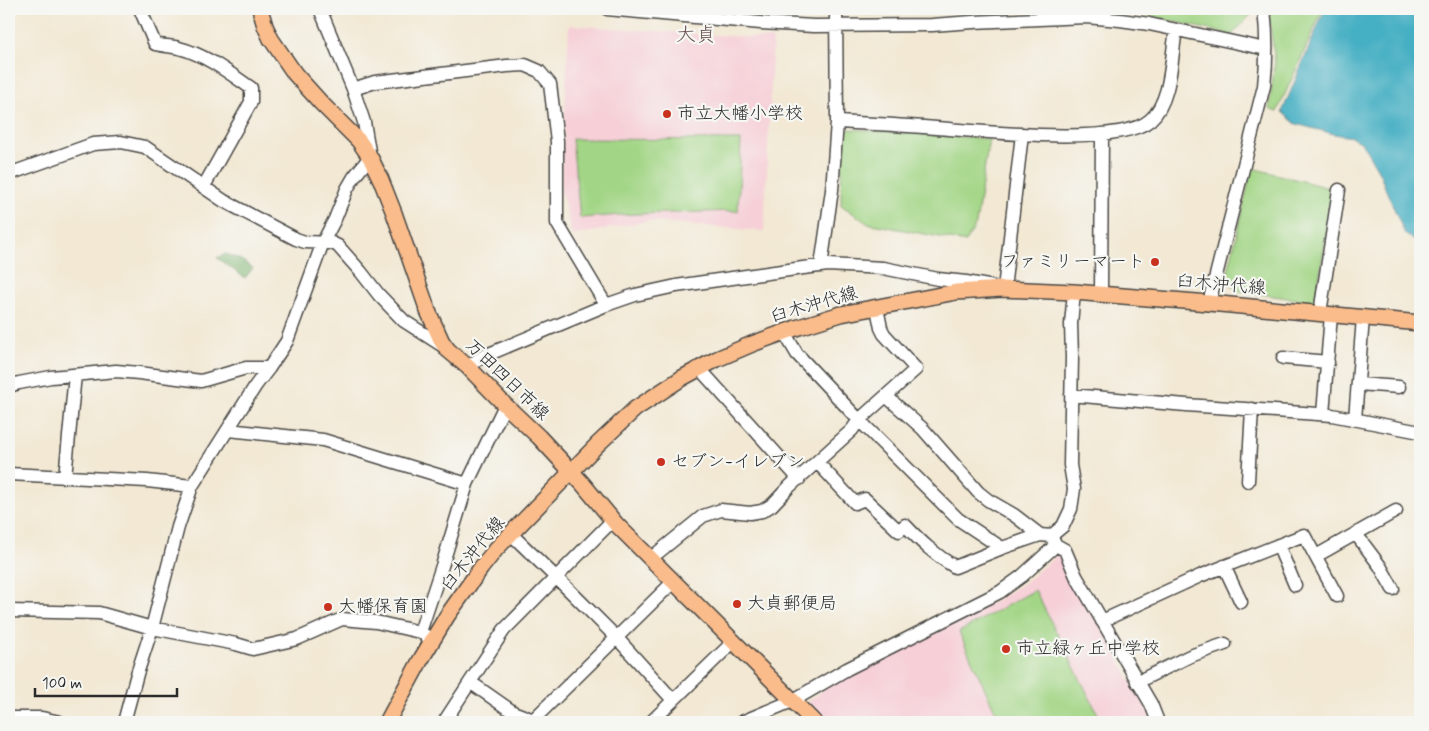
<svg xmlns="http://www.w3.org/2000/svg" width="1429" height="731" font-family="Mynerve,'Klee One',sans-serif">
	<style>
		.built { fill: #f6cfd7 }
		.green { fill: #a2d585; stroke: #668058 }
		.forest { fill: #81b672; stroke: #56704e }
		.water { fill: #45afc3; stroke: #386d77 }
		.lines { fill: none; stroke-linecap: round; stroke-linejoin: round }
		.minor-casing { stroke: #494744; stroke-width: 15 }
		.major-casing { stroke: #494744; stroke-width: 18 }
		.minor { stroke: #fff; stroke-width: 12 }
		.major { stroke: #fabc8b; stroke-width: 15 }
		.poi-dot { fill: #c8321e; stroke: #f6f6f2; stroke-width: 2 }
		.labels { text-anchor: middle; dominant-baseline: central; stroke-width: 4.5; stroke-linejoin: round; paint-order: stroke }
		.poi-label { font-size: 18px; fill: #2b2b2b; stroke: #f6f6f2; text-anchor: start }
		.street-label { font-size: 18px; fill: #2b2b2b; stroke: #f6f6f2 }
		.quarter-label { font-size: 20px; fill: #6c5553; stroke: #f6f6f2 }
	</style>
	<rect width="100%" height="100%" fill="#f6f6f2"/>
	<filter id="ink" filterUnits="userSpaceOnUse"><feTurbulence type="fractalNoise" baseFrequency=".02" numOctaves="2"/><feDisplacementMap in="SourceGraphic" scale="10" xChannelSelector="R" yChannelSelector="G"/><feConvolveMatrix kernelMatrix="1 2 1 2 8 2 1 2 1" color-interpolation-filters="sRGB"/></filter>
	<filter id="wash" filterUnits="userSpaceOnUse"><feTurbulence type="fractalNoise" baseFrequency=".0096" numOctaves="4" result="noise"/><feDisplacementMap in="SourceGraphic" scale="20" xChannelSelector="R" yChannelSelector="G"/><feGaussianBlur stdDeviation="1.12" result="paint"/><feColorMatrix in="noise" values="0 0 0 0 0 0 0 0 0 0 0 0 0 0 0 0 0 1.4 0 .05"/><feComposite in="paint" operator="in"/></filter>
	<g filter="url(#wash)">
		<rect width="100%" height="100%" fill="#f2e8d3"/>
		<!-- built -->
		<path class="built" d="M 569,25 L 773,39 L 764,231 L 647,221 L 572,236 L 561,190 Z
			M 1062,555 L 1153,722 L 825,722 L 806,703 L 838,679 L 996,601 L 1025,582 L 1056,556 Z"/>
		<!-- green -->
		<path class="green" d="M 861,9 L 1028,9 L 866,14 Z
			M 1105,9 L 1253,9 L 1253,12 L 1232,35 L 1154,17 Z
			M 1268,9 L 1323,9 L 1277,112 L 1269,109 L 1275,62 Z
			M 849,129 L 989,139 L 976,224 L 966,242 L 867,223 L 841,205 L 842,134 Z
			M 572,139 L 741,140 L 738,211 L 635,214 L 580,218 Z
			M 1252,168 L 1329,188 L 1333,195 L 1315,302 L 1239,291 L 1232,286 L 1227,276 Z
			M 1035,590 L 1102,722 L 1000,722 L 959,632 Z"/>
		<!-- forest -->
		<path class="forest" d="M 749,9 L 809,9 L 799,14 Z
			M 226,254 L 241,260 L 253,268 L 245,278 L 217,258 Z"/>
		<!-- water -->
		<path class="water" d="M 1325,9 L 1420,9 L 1420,243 L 1413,240 L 1405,234 L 1386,190 L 1380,174 L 1362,143 L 1352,137 L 1334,134 L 1296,124 L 1282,112 Z"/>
	</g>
	<g filter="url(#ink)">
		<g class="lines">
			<defs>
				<path id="minor" d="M 140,9 L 155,44 C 163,46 171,46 179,48 C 206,55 228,72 251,88 L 251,102 L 204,186
					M 607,9 L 761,23 L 814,26 L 932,25 L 973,22 L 1086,17 L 1120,20 L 1149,24 L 1266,49
					M 353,89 L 375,82 L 507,66 L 525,65 L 539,71 L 550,84 L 557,141 L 557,223 L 606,305
					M 837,122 C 870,124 903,125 936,128 C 979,131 1120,147 1150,120 C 1172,101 1171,57 1176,30
					M 9,174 L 93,144 L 121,142 L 145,147 L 224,201 L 296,239 L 305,242 L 332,243 L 338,246 L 361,272 L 379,295 L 404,321 L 446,348
					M 821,266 L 832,190 L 837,122 L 836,9
					M 1101,294 L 1102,134
					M 1209,303 L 1264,86 C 1267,60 1267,34 1264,9
					M 1320,313 L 1339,190
					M 784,332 L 797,354 L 859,420 L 958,519 L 1002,548
					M 1283,358 L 1328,362
					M 468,367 L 482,357 L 606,305 L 635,295 L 676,286 L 803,268 L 828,265 L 883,268 L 938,279 L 966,282 L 1004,289 L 1022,134
					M 699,368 L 799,479
					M 1358,384 L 1399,387
					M 9,386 L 19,383 L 51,377 L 116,371 L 139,373 L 201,381 L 246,368 L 269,368
					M 1071,395 L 1186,405 L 1332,415 L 1420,432
					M 886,396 L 923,429 L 978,492 L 988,500 L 1014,515 L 1040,535
					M 1323,414 L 1331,315
					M 1355,419 L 1363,318
					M 228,430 L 323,440 L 467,484
					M 817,462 L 855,503 L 865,499 L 899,531 L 905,525 C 922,543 934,554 955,567 L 1002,548 L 1040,535 L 1051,536 L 1063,526 L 1071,509 L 1074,489 L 1070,465 L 1072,357 L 1071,324 L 1074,292
					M 9,474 L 147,481 L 192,486
					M 65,477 L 75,375
					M 1248,481 L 1252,409
					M 511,534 L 569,590 L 616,637 L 673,700
					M 1356,534 L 1380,566 L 1393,589
					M 1052,538 L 1056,545 L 1065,550 L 1076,576 L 1151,704 L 1158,722
					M 1278,545 L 1295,585
					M 1316,556 L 1396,511
					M 650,559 L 703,516 L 721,510 L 750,513 L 762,511 L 772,505 L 789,487 L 852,430 L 859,420 L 916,369 L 884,334 L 881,328 L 877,308
					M 1224,566 L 1241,602
					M 9,611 L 99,613 L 152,628 L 236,644 L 253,649 L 297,639 L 342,619 L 376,622 L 420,632 L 433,640
					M 1102,621 L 1200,576 L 1304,535 L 1337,596
					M 420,632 L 442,566 L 467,484 L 505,405
					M 470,682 L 513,712 L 539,722
					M 1137,682 L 1190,656 L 1225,644
					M 9,718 L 42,718 L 60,722
					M 533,720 L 673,582
					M 124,722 L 137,674 L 152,628 L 178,527 L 192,486 L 256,385 L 269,368 L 287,341 L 323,242 L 335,219 L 347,189 L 354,177 L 370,157 L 364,122 L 353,89 L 320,9
					M 444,722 L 504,630 L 613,520
					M 651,722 L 734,641
					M 742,722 L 792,701 L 847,669 L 1000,592 L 1022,576 L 1056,545"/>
				<path id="major" d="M 260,9 L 265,26 L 271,39 L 295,74 L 322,104 L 359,141 L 370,157 L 381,180 L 394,213 L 428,311 L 442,342 L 448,350 L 468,367 L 505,405 L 539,437 L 582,483 L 616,524 L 814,722
					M 387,722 L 420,661 L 447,616 L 481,568 L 496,549 L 532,512 L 598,444 L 635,409 L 682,378 L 717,359 L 752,344 L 796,328 L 841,314 L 956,292 L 1002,289 L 1074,292 L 1209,303 L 1420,323"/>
			</defs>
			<!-- minor casing -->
			<use href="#minor" class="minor-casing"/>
			<!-- major casing -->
			<use href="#major" class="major-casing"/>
			<!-- minor -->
			<use href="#minor" class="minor"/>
			<!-- major -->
			<use href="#major" class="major"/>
		</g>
	</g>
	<!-- markers -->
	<g class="poi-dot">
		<circle cx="667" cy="114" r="5"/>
		<circle cx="1155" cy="262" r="5"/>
		<circle cx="661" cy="462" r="5"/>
		<circle cx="737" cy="604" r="5"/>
		<circle cx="328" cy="607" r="5"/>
		<circle cx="1006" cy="649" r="5"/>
	</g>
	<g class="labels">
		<!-- poi labels -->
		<g class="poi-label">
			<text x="677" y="114">市立大幡小学校</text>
			<text x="1145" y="262" text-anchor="end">ファミリーマート</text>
			<text x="671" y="462">セブン-イレブン</text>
			<text x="747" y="604">大貞郵便局</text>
			<text x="338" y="607">大幡保育園</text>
			<text x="1016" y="649">市立緑ヶ丘中学校</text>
		</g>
		<!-- street labels -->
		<g class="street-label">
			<text transform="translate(1221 285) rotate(5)">臼木沖代線</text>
			<text transform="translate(814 305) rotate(-16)">臼木沖代線</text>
			<text transform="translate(507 380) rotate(44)">万田四日市線</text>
			<text transform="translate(473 554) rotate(-51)">臼木沖代線</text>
		</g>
		<!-- quarter labels -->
		<g class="quarter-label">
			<text x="696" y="35">大貞</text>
		</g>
	</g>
	<!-- margin -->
	<rect width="1429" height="731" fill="none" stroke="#f6f6f2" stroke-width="30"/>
	<!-- scale -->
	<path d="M35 688v8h142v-8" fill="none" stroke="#2b2b2b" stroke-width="2.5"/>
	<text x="42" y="688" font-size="15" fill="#2b2b2b" stroke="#f6f6f2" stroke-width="4" paint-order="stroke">100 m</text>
</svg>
